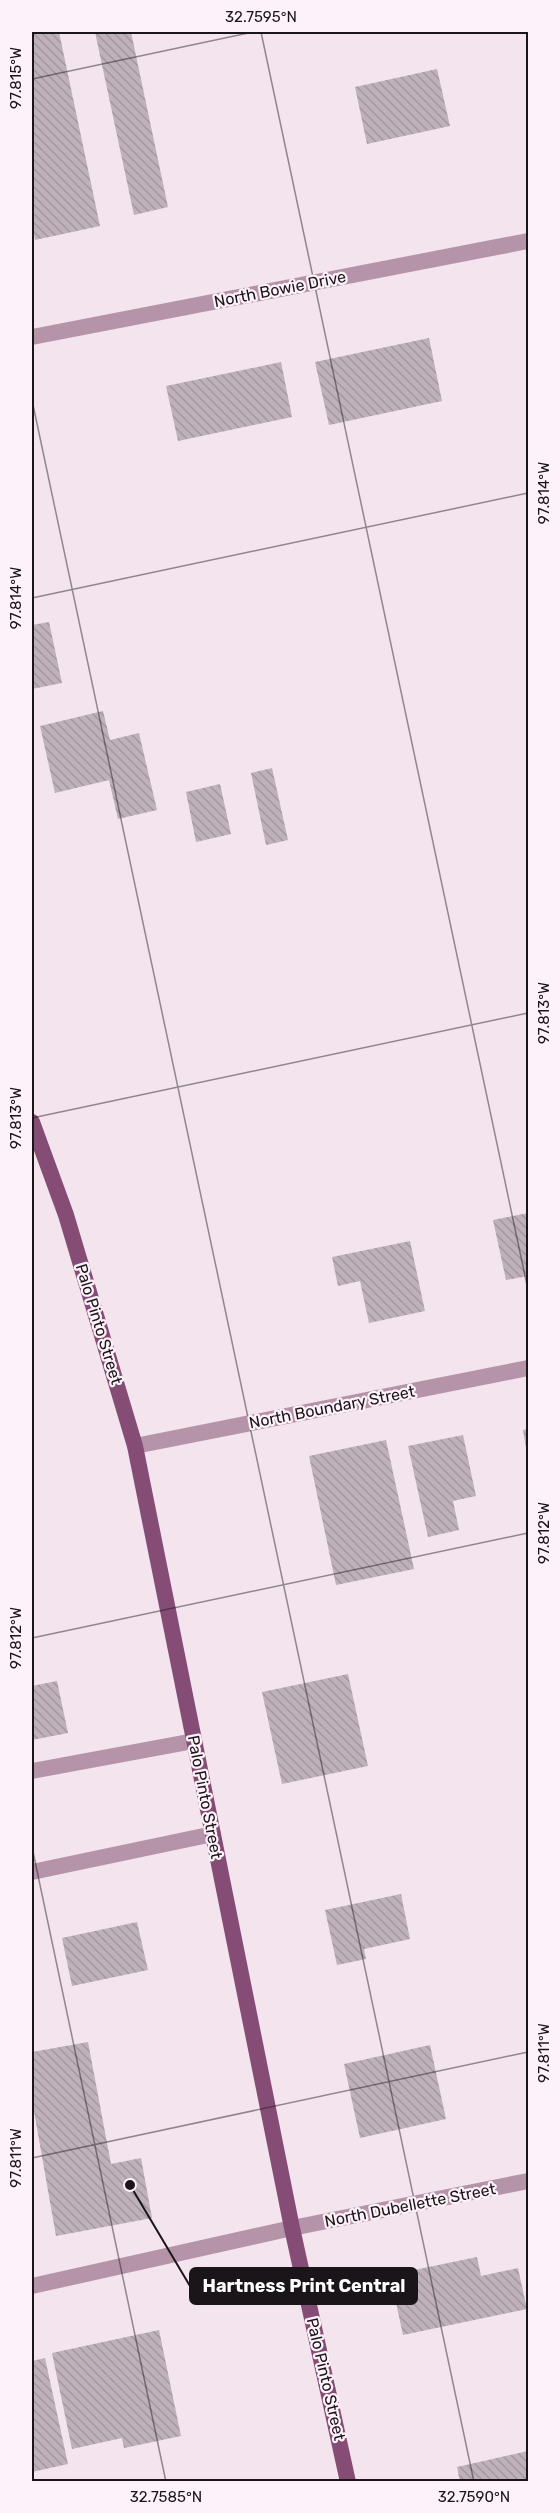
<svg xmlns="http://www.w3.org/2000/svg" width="560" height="2513" font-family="Rubik,sans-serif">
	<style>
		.building { fill: url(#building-back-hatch) }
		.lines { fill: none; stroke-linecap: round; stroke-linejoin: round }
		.service { stroke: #b594aa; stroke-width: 16 }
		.minor { stroke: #b594aa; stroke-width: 16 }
		.tertiary { stroke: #b594aa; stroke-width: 16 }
		.primary { stroke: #854d75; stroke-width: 16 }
		.ticks { fill: none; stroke: #1a1518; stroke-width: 1.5; stroke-opacity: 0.45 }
		.labels { text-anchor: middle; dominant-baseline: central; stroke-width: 4.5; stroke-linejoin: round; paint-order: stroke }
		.street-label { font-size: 16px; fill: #1a1518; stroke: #fef2fa }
		.leader { fill: none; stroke: #1a1518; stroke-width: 2 }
		.callout-dot { fill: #1a1518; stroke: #fef2fa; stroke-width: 2 }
		.callout { fill: #1a1518; stroke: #1a1518; stroke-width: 2 }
		.callout-label { font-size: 18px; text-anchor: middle; font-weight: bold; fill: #fff }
		.neatline { fill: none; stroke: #1a1518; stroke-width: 2 }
		.ticks-label { font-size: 15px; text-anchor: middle; fill: #1a1518 }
	</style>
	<defs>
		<pattern id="building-back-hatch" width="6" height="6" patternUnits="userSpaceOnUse" patternTransform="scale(1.5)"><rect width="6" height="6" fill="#bfb1ba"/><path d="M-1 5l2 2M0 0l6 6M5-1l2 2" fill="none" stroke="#a4979f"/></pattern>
	</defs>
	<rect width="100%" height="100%" fill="#f3e4ee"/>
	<!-- building -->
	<path class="building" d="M 45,32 L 59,32 L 100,226 L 35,240 L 32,223 L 32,34 Z
		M 95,32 L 131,32 L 168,207 L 134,215 Z
		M 437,69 L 450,126 L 367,144 L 355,87 Z
		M 429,338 L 442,401 L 329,425 L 315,362 Z
		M 281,362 L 292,417 L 178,441 L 166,386 Z
		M 49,622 L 62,683 L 32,689 L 32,625 Z
		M 103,711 L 110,740 L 139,733 L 157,810 L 118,819 L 109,780 L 55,793 L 40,726 Z
		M 272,768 L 288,840 L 266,845 L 251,773 Z
		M 220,784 L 231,834 L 196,842 L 186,792 Z
		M 528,1213 L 528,1276 L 506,1280 L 493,1220 Z
		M 410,1241 L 425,1311 L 369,1323 L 360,1281 L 338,1286 L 332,1257 Z
		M 528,1429 L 528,1454 L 527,1454 L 523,1430 Z
		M 463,1435 L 476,1496 L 453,1501 L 459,1530 L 428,1537 L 408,1446 Z
		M 386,1440 L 414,1569 L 336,1585 L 309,1456 Z
		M 348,1674 L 368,1766 L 282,1784 L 262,1692 Z
		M 57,1681 L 68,1733 L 32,1740 L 32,1686 Z
		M 401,1894 L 410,1939 L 364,1949 L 366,1959 L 337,1965 L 325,1910 Z
		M 137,1922 L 148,1970 L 72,1986 L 62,1938 Z
		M 88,2042 L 111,2164 L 141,2158 L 152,2218 L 56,2236 L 32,2100 L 32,2052 Z
		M 430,2045 L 446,2119 L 360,2138 L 344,2064 Z
		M 477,2257 L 481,2276 L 518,2268 L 527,2309 L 403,2335 L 390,2275 Z
		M 159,2330 L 181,2436 L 124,2448 L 122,2438 L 72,2449 L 52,2353 Z
		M 45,2358 L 68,2464 L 32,2472 L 32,2361 Z
		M 528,2451 L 528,2482 L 460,2482 L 457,2467 Z"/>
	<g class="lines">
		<!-- service -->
		<path class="service" d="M 32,1771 L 194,1741
			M 32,1872 L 213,1834"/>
		<!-- minor -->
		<path class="minor" d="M 135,1446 L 528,1368
			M 32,2286 L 292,2228 L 528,2181"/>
		<!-- tertiary -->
		<path class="tertiary" d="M 32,337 L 528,241"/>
		<!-- primary -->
		<path class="primary" d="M 32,1122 L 66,1215 L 135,1446 L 292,2228 L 348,2482"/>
	</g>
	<!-- ticks -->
	<path class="ticks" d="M 261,32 L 528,1290M 32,79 L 253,32M 32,400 L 474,2482M 32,598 L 528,493M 32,1118 L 528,1013M 32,1638 L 528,1533M 32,1847 L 166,2482M 32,2158 L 528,2052"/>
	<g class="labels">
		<!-- street labels -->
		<g class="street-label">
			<text transform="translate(280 289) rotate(-11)">North Bowie Drive</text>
			<text transform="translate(99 1324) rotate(73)">Palo Pinto Street</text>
			<text transform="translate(332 1407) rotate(-11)">North Boundary Street</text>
			<text transform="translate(205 1797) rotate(79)">Palo Pinto Street</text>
			<text transform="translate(410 2205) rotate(-11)">North Dubellette Street</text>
			<text transform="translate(326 2379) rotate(77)">Palo Pinto Street</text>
		</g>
	</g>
	<!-- callouts -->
	<path class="leader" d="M130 2185L190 2286"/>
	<circle class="callout-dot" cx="130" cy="2185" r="6"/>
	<rect class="callout" x="190" y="2268" width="227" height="36" rx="6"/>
	<g class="callout-label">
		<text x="304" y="2292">Hartness Print Central</text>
	</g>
	<!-- border -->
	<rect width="560" height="2513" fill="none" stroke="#fef2fa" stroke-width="66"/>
	<rect x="33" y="33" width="494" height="2447" class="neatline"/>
	<g class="ticks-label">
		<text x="261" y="22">32.7595°N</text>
		<text transform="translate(16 78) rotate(-90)" y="5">97.815°W</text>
		<text transform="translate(544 493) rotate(-90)" y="5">97.814°W</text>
		<text transform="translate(16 598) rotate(-90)" y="5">97.814°W</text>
		<text transform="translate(544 1013) rotate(-90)" y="5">97.813°W</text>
		<text transform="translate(16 1118) rotate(-90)" y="5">97.813°W</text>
		<text transform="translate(544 1533) rotate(-90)" y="5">97.812°W</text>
		<text transform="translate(16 1638) rotate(-90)" y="5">97.812°W</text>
		<text transform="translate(544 2053) rotate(-90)" y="5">97.811°W</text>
		<text transform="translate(16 2158) rotate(-90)" y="5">97.811°W</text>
		<text x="166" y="2502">32.7585°N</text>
		<text x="474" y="2502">32.7590°N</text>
	</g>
</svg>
